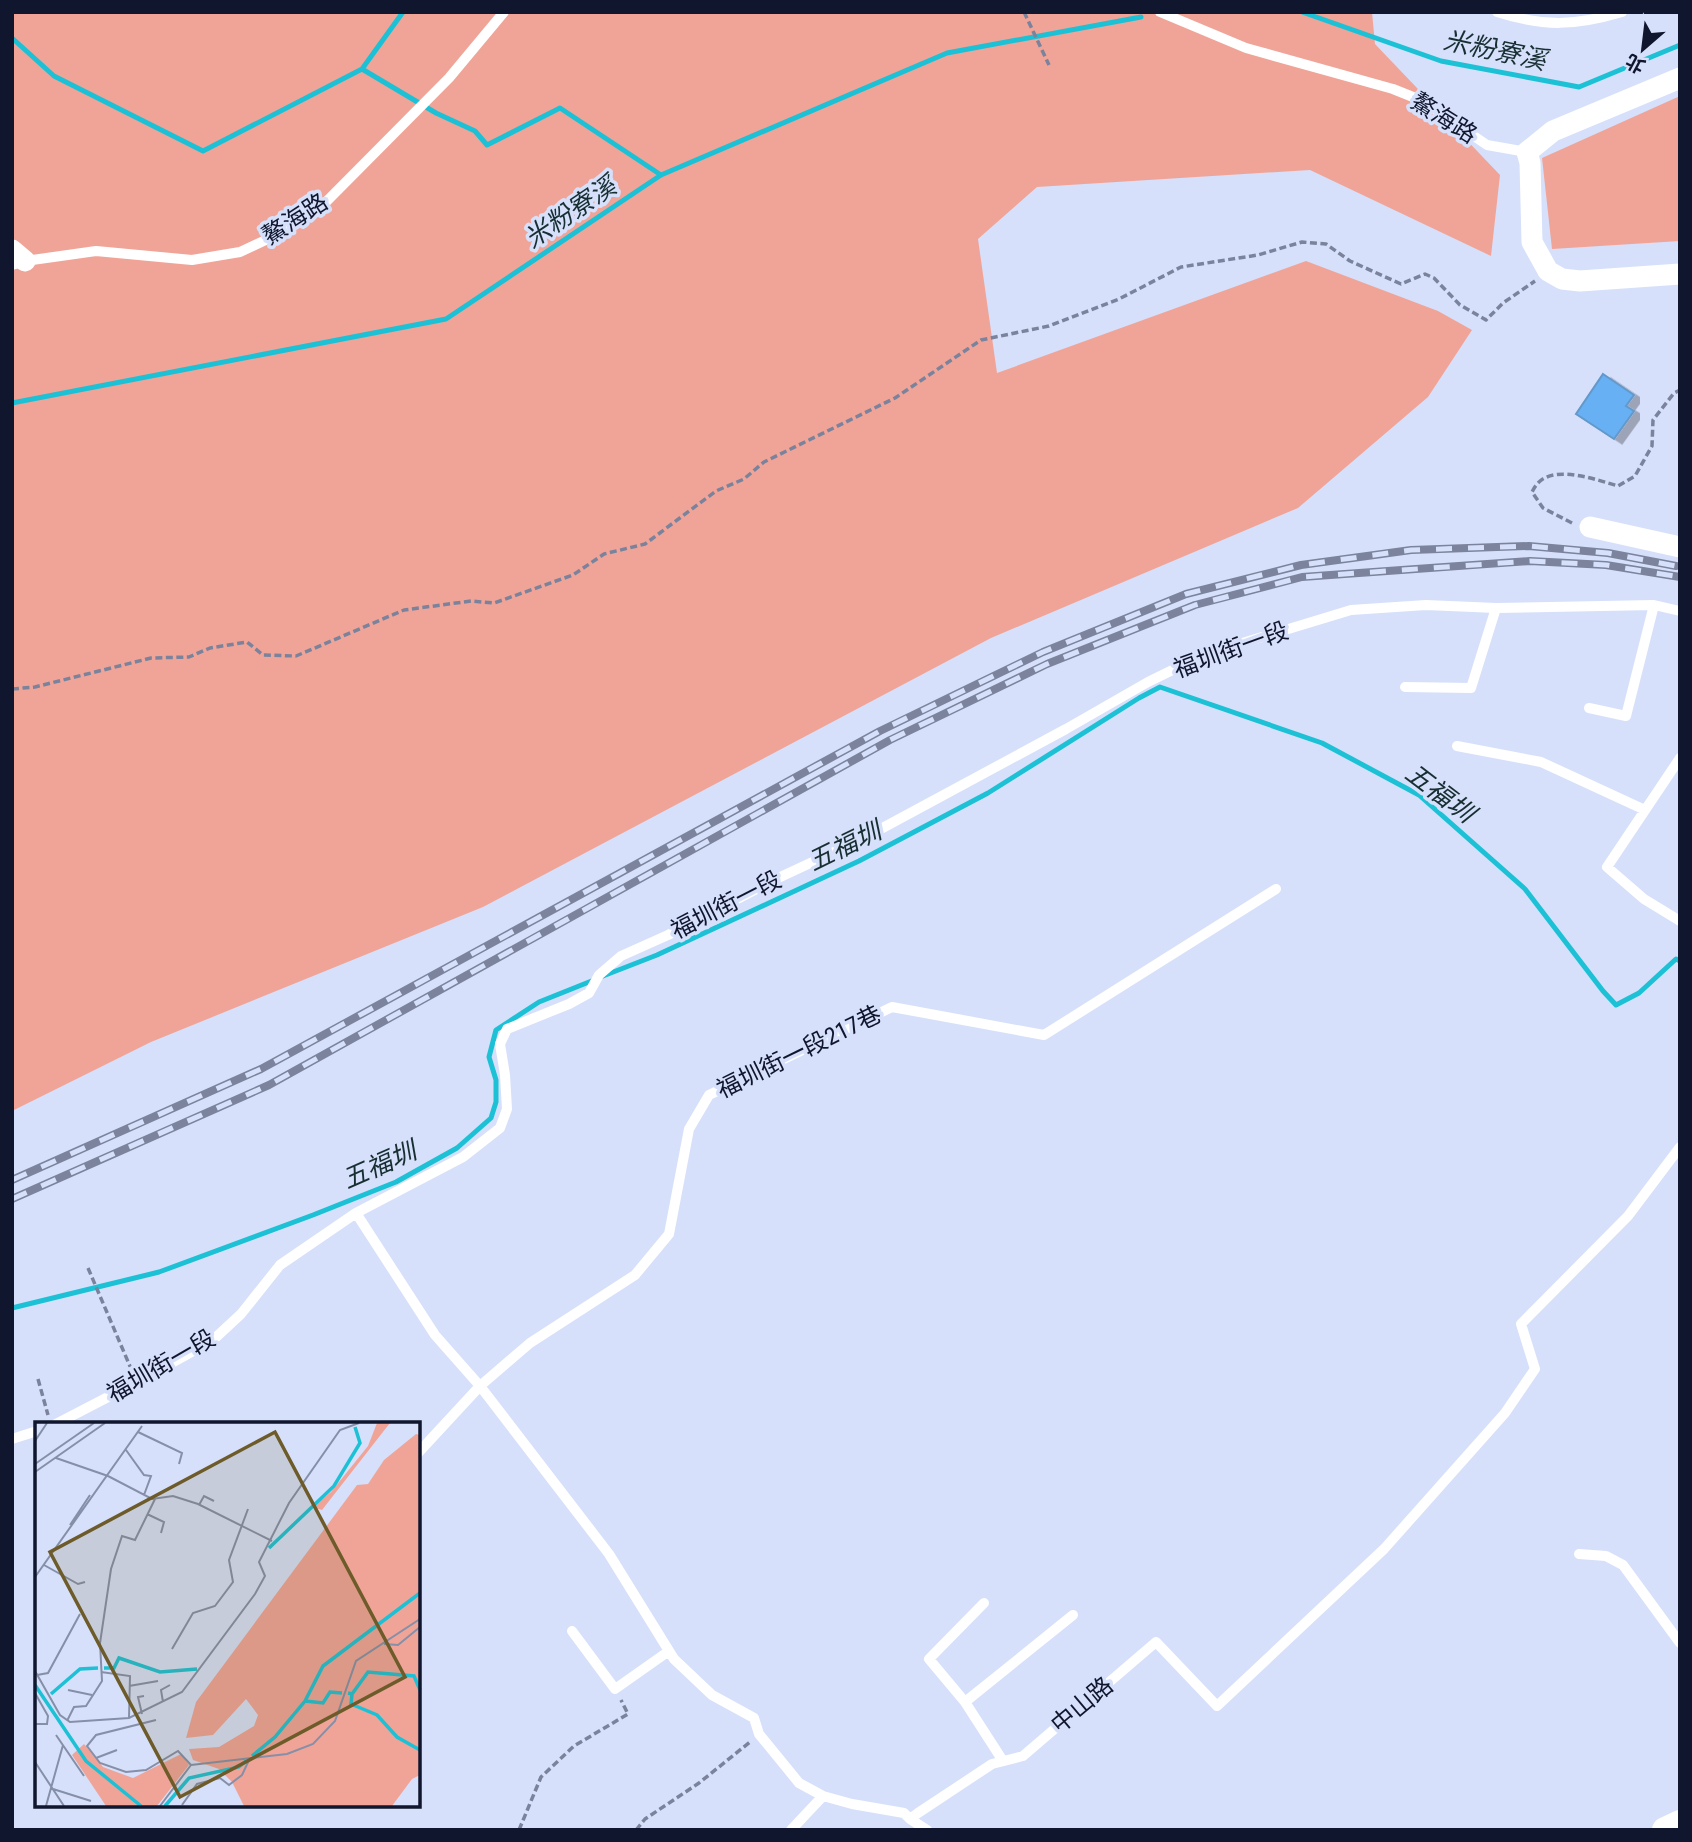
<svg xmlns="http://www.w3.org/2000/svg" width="1692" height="1842" font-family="'Roboto Condensed','Noto Sans TC',sans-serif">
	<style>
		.green { fill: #f0a498 }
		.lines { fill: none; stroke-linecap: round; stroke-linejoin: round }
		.stream { stroke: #1dc1d5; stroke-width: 5 }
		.building { fill: #67b0f4; stroke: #6498ca; stroke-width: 2; filter: url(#shadow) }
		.path { stroke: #7b839c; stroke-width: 3.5; stroke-dasharray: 7 3.5; stroke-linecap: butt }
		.service { stroke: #fff; stroke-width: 10 }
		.minor { stroke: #fff; stroke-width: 21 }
		.tertiary { stroke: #fff; stroke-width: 26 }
		.rail-casing { stroke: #7b849c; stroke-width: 8 }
		.rail { stroke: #d6e0fa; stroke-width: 5; stroke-dasharray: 16; stroke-linecap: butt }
		.labels { text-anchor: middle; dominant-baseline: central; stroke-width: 7; stroke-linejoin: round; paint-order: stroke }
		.street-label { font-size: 24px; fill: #0f162d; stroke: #d6e0fa }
		.water-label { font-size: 26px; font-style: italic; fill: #172f33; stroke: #d6e0fa }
		.inset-river { fill: none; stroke: #1dc1d5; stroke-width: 3.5 }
		.inset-road { fill: none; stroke: #868fa8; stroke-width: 2 }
		.view { fill: #6e5b2a; fill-opacity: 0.15; stroke: #6e5b2a; stroke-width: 3.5 }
		.inset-edge { fill: none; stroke: #0f162d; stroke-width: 3.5 }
	</style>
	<defs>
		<filter id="shadow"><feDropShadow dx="8" dy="4.5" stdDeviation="0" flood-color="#0004"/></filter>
	</defs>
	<rect width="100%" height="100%" fill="#d6e0fa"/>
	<!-- green -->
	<path class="green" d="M 12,12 L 1372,12 L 1375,44 L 1500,175 L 1491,256 L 1310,170 L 1037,187 L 978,239 L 997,373 L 1306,261 L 1438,311 L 1472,330 L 1428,397 L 1298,508 L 991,638 L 483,907 L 151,1042 L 12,1111 Z
		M 1680,96 L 1680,241 L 1552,249 L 1542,158 Z"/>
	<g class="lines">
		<!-- stream -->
		<path class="stream" d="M 1302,12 L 1441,61 L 1579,87 L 1680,45
			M 12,38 L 54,76 L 203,151 L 362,69 L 436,113 L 475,131 L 487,145 L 560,108 L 661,175
			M 362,69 L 403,12
			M 12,403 L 446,319 L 661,175 L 947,53 L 1141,17
			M 603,976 L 657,955 L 859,861 L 988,793 L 1139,698 L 1160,687 L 1322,743 L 1419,795 L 1525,889 L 1603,991 L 1616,1005 L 1639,993 L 1676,959 L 1680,961
			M 12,1308 L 159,1272 L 313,1215 L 396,1182 L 457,1148 L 491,1118 L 496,1102 L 496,1080 L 489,1057 L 496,1030 L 539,1002 L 594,980"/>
	</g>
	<!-- building -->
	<path class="building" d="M 1603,374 L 1634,395 L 1626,406 L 1634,411 L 1614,439 L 1576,414 Z"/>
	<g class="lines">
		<!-- path -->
		<path class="path" d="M 1024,12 L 1049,65
			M 1572,523 L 1543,508 L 1532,492 C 1534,488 1536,485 1539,482 C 1557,465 1597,480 1618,486 L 1635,476 L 1652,446 L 1653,420 L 1674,393 L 1680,390
			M 12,689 L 35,687 L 151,658 L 189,657 L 210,648 L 247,642 L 263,655 L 296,656 L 404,610 L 471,601 L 494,603 L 573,575 L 604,554 L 645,544 L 716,491 L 744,479 L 764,462 L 895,398 L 981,340 L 1049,326 L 1119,299 L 1181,267 L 1258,255 L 1302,242 L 1326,244 L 1350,261 L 1401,284 L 1425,274 L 1434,278 L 1460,305 L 1486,320 L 1503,303 L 1535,281
			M 88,1268 L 132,1371
			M 38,1379 L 48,1415
			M 519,1830 L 541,1777 L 574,1746 L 628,1714 L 621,1700
			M 636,1830 L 645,1819 L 699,1783 L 750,1742"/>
		<!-- service -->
		<path class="service" d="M 1160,12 L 1246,48 L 1393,89 L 1423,101 L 1487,145 L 1527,152
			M 1497,12 C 1544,27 1575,26 1622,12
			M 12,265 L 25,261 L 96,251 L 192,260 L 240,252 L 274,236 L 322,206 L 449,78 L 504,12
			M 1405,687 L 1471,688 L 1496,608
			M 1589,708 L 1626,716 L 1654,605
			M 1457,746 L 1541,762 L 1645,810
			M 1680,758 L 1607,867 L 1644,899 L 1680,921
			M 356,1213 L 435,1335 L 480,1386 L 609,1554 L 674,1659 L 712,1695 L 754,1718 L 759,1734 L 799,1783 L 823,1796 L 852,1804 L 904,1813 L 910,1819 L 927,1830
			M 56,1424 L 137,1382 L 213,1340 L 241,1314 L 280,1265 L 356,1213 L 463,1157 L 500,1128 L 507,1109 L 505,1075 L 500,1044 L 507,1029 L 569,1004 L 589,993 L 599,975 L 621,956 L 668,935 L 776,879 L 864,838 L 1066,729 L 1148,682 L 1203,655 L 1351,610 L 1426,605 L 1496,608 L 1654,605 L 1680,611
			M 12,1439 L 37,1431
			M 418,1453 L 480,1386 L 530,1343 L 635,1275 L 669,1234 L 689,1129 L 709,1095 L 892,1007 L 1044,1035 L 1276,889
			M 1579,1554 L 1606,1556 L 1623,1565 L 1680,1643
			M 984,1603 L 929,1659 L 965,1702 L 1003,1761
			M 572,1631 L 615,1689 L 669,1651
			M 965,1702 L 1073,1615
			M 910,1819 L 918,1813 L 992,1764 L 1023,1756 L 1156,1642 L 1217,1706 L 1384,1549 L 1505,1413 L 1535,1369 L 1521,1324 L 1628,1216 L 1680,1147
			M 791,1830 L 823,1796"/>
		<!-- minor -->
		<path class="minor" d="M 1680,78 L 1553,131 L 1527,152 L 1530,163 L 1532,242 L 1548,271 L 1562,279 L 1580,281 L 1680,274
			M 12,250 L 25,261
			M 1590,527 L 1680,547"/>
		<!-- tertiary -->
		<path class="tertiary" d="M 1665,1830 L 1680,1823"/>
		<defs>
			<path id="rail" d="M 12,1180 L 261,1069 L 880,731 L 1043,652 L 1186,594 L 1301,565 L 1411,550 L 1529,546 L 1608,553 L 1676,566
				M 12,1199 L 269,1085 L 890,740 L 1047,664 L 1195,605 L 1302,577 L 1530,561 L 1606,565 L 1680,577"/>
		</defs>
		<!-- rail casing -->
		<use href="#rail" class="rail-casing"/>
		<!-- rail -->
		<use href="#rail" class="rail"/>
	</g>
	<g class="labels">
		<!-- street labels -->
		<g class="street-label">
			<text transform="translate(1444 118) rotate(32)">鰲海路</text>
			<text transform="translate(295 219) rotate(-33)">鰲海路</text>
			<text transform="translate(1231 650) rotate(-20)">福圳街一段</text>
			<text transform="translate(726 905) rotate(-27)">福圳街一段</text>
			<text transform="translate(799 1052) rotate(-26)">福圳街一段217巷</text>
			<text transform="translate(161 1366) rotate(-30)">福圳街一段</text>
			<text transform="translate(1082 1705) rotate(-40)">中山路</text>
		</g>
		<!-- water labels -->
		<g class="water-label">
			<text transform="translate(1495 50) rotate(12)">米粉寮溪</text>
			<text transform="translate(570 212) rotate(-34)">米粉寮溪</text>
			<text transform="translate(1440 793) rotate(37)">五福圳</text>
			<text transform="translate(844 846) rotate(-26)">五福圳</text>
			<text transform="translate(379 1165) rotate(-24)">五福圳</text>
		</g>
	</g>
	<!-- overview -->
	<g transform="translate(35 1422)">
		<rect width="385" height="385" fill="#d6e0fa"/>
		<path d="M 342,1 L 355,1 L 287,88 L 277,85 L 296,70 L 333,24 ZM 381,12 L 385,13 L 385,353 L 377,357 L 357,384 L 209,384 L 197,360 L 184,347 L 158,338 L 154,327 L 184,325 L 219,304 L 223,293 L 211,277 L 178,313 L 151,316 L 161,280 L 322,63 L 333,62 L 349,38 ZM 49,322 L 68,345 L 98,356 L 146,332 L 154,343 L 122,384 L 71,384 L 37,333 Z" fill="#f0a498"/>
		<path class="inset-river" d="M 234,126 L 299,64 L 325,21 L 320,5M 69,246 L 79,246 L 84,236 L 125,250 L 162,247M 0,263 L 51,339 L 106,384M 313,271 L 317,272 L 333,250 L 379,254 L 385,268M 16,272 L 45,247 L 63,246M 317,272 L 316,282 L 342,293 L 362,315 L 385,328M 270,279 L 288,281 L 295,270 L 307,271M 217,334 L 240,315 L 270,279 L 288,244 L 385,171M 130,384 L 154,356 L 204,345 L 211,339"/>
		<path class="inset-road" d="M 103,10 L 147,31 L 144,42M 0,19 L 12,1M 91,28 L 109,53 L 116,54 L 109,73M 21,36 L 73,54 L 117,77 L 138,74 L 163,82 L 237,119M 0,42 L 59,1M 0,50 L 70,1M 164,83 L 169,74 L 179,79M 112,92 L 129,100 L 126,111M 35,103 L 55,73M 9,143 L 43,162 L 50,160M 0,155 L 107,4M 349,222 L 363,223 L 385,205M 137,227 L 158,191 L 180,184 L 198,160 L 194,138 L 213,87M 0,249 L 25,293 L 35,300 L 94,296 L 147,270 L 220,172 L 230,154 L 224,140 L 254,81 L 305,8 L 324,1M 66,250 L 95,254 L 94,296M 2,253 L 13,251 L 45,192M 94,264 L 123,259M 33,268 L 57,273M 0,271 L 13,294 L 12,302 L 0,302M 128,280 L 126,268 L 135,263M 107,292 L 103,275 L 109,274M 121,298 L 61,313 L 52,324 L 65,341 L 91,350 L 111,348 L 143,329 L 156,343M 32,299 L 39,285 L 51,284 L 67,259 L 65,221 L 76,147 L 87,114 L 100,118 L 120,77M 21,313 L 49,354M 61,336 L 82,328M 0,340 L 29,384M 156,343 L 252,332 L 278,322 L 300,299 L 321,239 L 385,197M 18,367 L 56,379M 147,383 L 162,362 L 185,356 L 194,363 L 207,353 L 215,336M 11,384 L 28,323M 125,384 L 156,343"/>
		<path class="view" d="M 240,10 L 370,255 L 145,375 L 15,130 Z"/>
		<rect width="385" height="385" class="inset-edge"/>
	</g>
	<!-- border -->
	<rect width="1692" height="1842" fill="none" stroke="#0f162d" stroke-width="28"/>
	<!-- north arrow -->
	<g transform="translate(1643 49) rotate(208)" stroke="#d6e0fa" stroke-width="5" paint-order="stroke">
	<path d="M0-5L12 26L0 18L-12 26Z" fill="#0f162d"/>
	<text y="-10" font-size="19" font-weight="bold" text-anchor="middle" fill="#0f162d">北</text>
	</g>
</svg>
